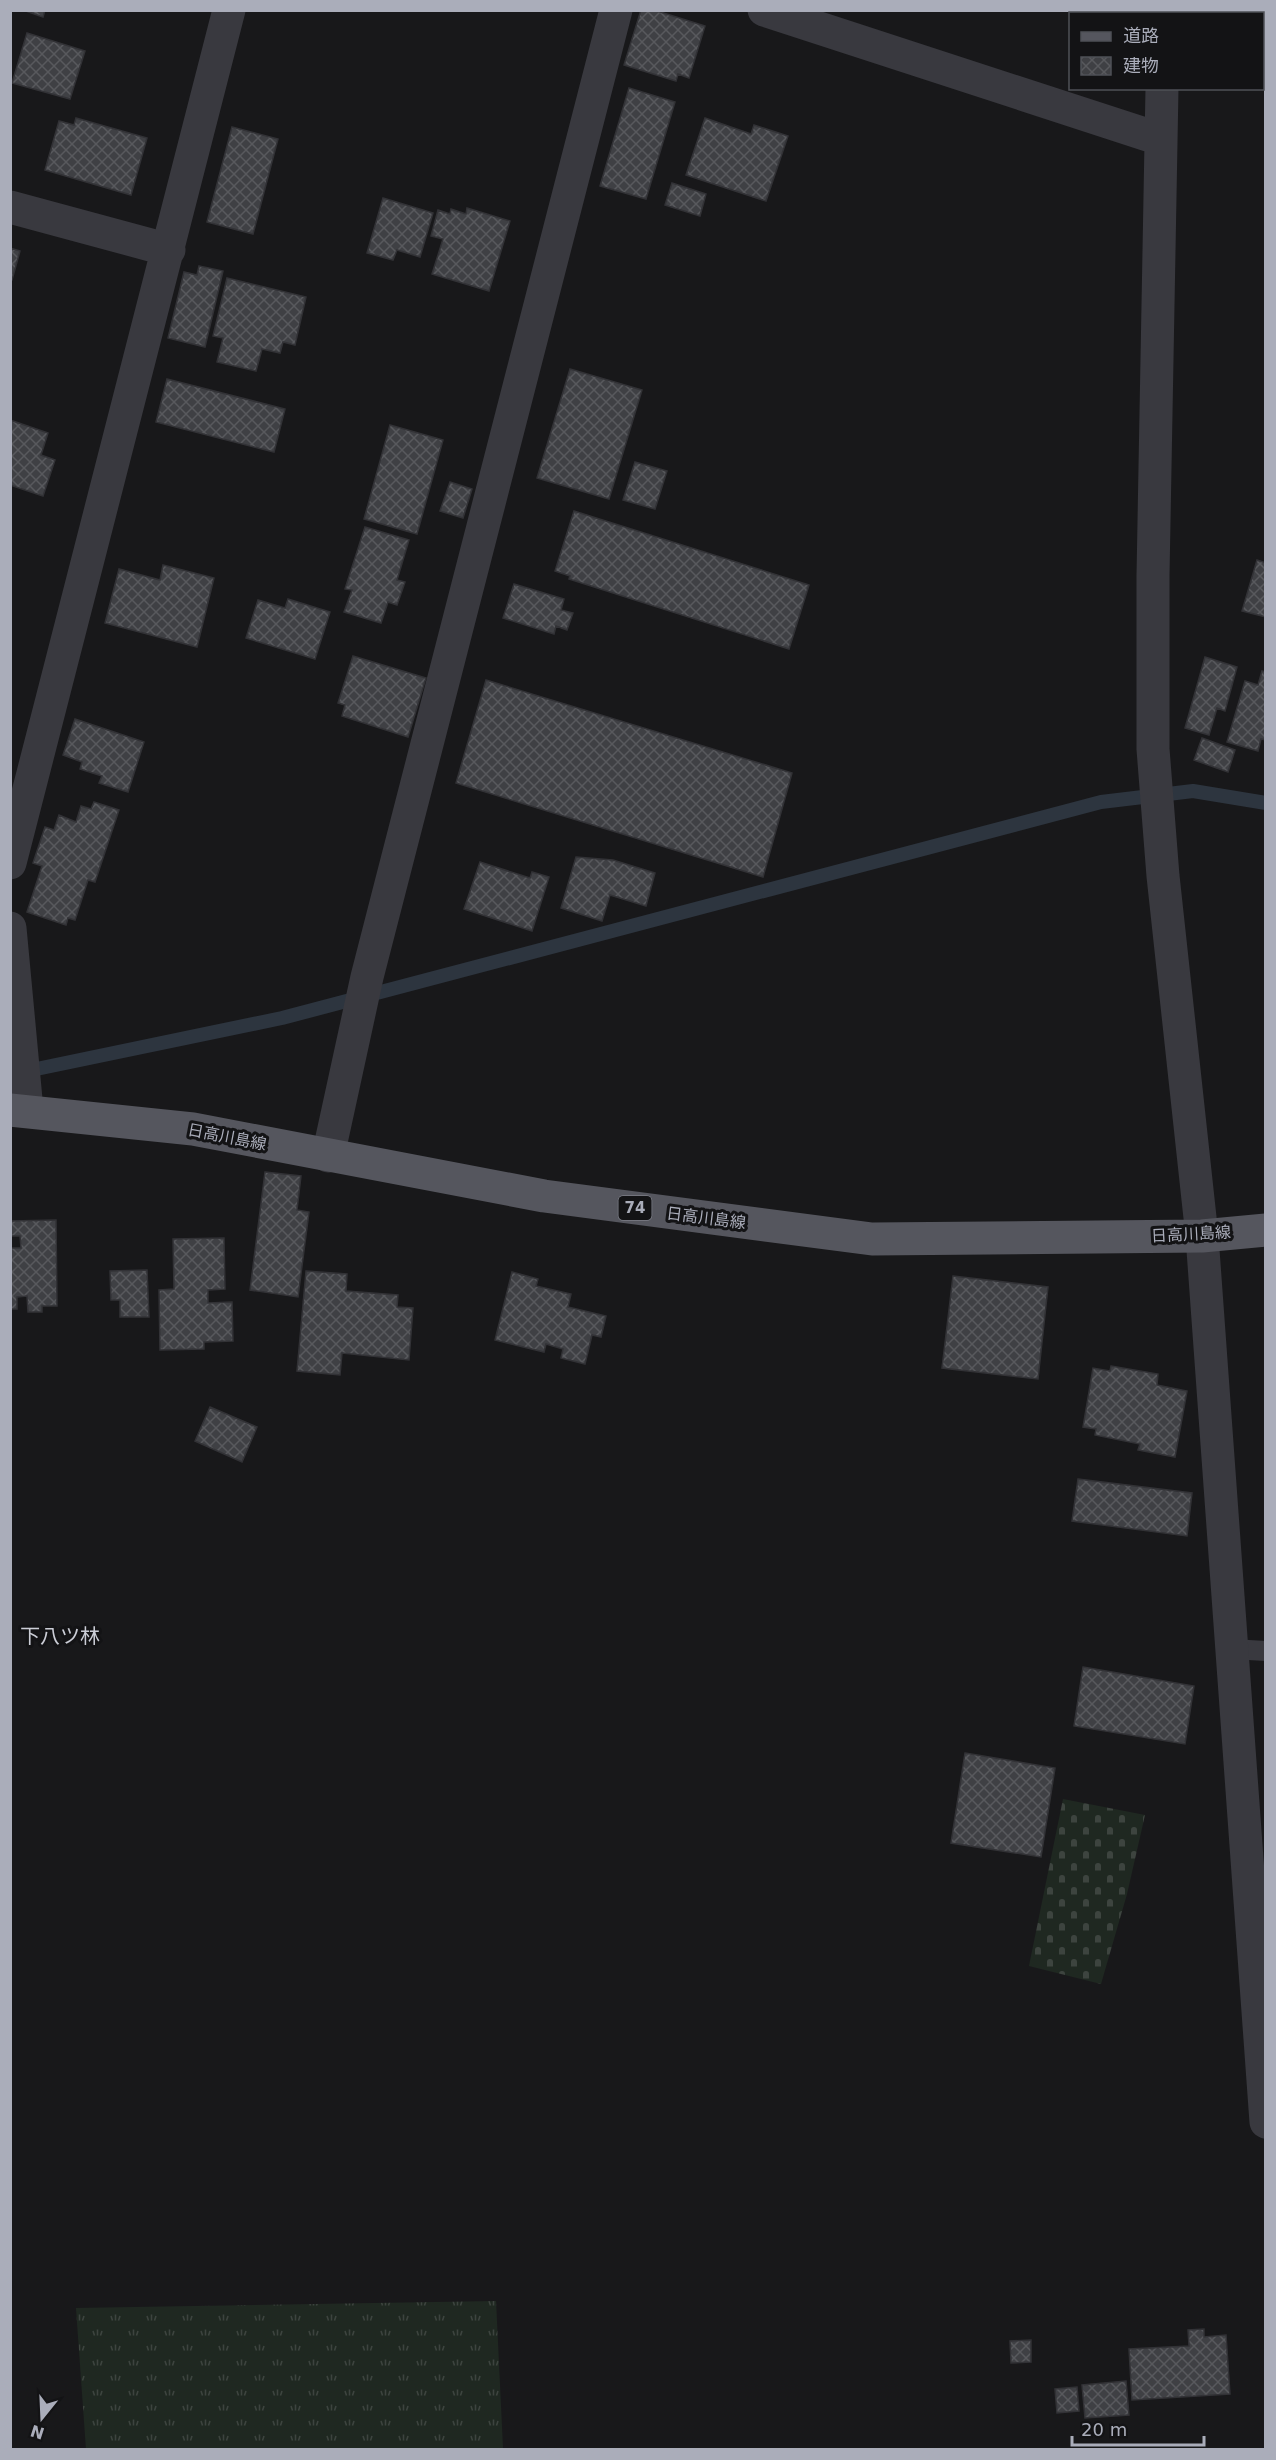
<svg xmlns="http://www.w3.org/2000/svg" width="1276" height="2460" font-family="'DejaVu Sans','Noto Sans JP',sans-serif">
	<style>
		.grass { fill: url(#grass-tufts) }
		.cemetery { fill: url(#cemetery-stones) }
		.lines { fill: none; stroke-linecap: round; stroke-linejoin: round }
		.stream { stroke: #2d353f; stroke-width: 14 }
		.building { fill: url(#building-cross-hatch); stroke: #323236; stroke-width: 1.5 }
		.lane { stroke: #39393f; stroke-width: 20 }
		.street { stroke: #39393f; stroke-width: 33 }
		.primary { stroke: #55565e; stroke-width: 33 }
		.labels { text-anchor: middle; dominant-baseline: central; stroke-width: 6; stroke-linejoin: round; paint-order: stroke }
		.shield { fill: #131315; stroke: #7d7f88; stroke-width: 1.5 }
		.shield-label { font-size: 15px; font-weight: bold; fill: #aaadba }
		.street-label { font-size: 16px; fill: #aaadba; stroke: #131315 }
		.quarter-label { font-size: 20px; fill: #cbcdd6; stroke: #131315 }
	</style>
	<defs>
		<pattern id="grass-tufts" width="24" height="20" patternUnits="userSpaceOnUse" patternTransform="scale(1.5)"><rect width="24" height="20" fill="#1f2821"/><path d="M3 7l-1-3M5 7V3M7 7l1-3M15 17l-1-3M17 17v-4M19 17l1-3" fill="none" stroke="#3d443f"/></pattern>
		<pattern id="cemetery-stones" width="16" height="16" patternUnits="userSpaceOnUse" patternTransform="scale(1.5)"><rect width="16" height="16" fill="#1f2821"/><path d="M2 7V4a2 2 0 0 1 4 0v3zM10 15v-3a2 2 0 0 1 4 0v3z" fill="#3d443f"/></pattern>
		<pattern id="building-cross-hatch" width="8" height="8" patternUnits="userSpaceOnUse" patternTransform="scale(1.5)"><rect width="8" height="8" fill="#3f4044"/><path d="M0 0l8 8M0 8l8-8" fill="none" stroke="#58595d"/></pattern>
	</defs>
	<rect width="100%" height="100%" fill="#18181a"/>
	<!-- grass -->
	<path class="grass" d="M 496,2301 L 503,2449 L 86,2449 L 76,2308 Z"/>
	<!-- cemetery -->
	<path class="cemetery" d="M 1063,1799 L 1145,1815 L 1127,1894 L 1101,1984 L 1029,1966 Z"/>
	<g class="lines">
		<!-- stream -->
		<path class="stream" d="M 22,1072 L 282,1018 L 1101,802 L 1193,791 L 1266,803"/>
	</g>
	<!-- building -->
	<path class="building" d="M 23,10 L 45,10 L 43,17 Z
		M 641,10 L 654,10 L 705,26 L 689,78 L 678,74 L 676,81 L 624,65 Z
		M 27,33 L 85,51 L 70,99 L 12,83 Z
		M 629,88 L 675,102 L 646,199 L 600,186 Z
		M 76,118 L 147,138 L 131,195 L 45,170 L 59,121 L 74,125 Z
		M 705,118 L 751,134 L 754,125 L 788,136 L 766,201 L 686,175 Z
		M 232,127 L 278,139 L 253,234 L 207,222 Z
		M 672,183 L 706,194 L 700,216 L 665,205 Z
		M 383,198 L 433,213 L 420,257 L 397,250 L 393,260 L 367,253 Z
		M 467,208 L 510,221 L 489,291 L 432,274 L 443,239 L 431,236 L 438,210 L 450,214 L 451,209 L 466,214 Z
		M 10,248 L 20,251 L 12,280 L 10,280 Z
		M 199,266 L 223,271 L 205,347 L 168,338 L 184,272 L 197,275 Z
		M 227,278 L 306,297 L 295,345 L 283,342 L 280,353 L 262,349 L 256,371 L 217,362 L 223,338 L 213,336 Z
		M 570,369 L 642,390 L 609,499 L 537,478 Z
		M 167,379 L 285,409 L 274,452 L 156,422 Z
		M 10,420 L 48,433 L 41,455 L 55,460 L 43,496 L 10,485 Z
		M 390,425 L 443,440 L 417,534 L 364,519 Z
		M 635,462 L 667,471 L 655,509 L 623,500 Z
		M 450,482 L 472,489 L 463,518 L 440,511 Z
		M 574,511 L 809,585 L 789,649 L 569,579 L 570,576 L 555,571 Z
		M 365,527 L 409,540 L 397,580 L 405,582 L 397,605 L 388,602 L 381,623 L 344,612 L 352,590 L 345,589 Z
		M 1257,560 L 1266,563 L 1266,617 L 1242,611 Z
		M 163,565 L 214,578 L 197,647 L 105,623 L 119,569 L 160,580 Z
		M 514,584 L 564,599 L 561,610 L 573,613 L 567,630 L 556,626 L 554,634 L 503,618 Z
		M 288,599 L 330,612 L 315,659 L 246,638 L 258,600 L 285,608 Z
		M 353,656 L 426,678 L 408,737 L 342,716 L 345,705 L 338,703 Z
		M 1205,657 L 1237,667 L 1225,711 L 1217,708 L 1209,735 L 1185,728 Z
		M 1262,671 L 1266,672 L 1266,740 L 1261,739 L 1258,751 L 1227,742 L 1245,681 L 1258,685 Z
		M 486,680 L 792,773 L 763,877 L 456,783 Z
		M 75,719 L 144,742 L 128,792 L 99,783 L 102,776 L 80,769 L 82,762 L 63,755 Z
		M 1202,738 L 1235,750 L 1228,772 L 1194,760 Z
		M 94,802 L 119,810 L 95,882 L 88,880 L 75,920 L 68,918 L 66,925 L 27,912 L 42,866 L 33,863 L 45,827 L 54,830 L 59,815 L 76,822 L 81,806 L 91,809 Z
		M 576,857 L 613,860 L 655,873 L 646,906 L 610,895 L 602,921 L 561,908 Z
		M 480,862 L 530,878 L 532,872 L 549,877 L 532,931 L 464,909 Z
		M 265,1172 L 301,1176 L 297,1210 L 309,1212 L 298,1297 L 250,1290 Z
		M 56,1220 L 57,1306 L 42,1306 L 42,1312 L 28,1312 L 27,1296 L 17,1297 L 17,1309 L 10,1309 L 10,1248 L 21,1248 L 20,1236 L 10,1236 L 10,1221 Z
		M 224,1238 L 225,1289 L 208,1290 L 208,1303 L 232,1302 L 233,1341 L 204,1342 L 204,1349 L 160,1350 L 159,1290 L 174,1289 L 173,1239 Z
		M 147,1270 L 149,1317 L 120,1317 L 120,1300 L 111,1300 L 110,1271 Z
		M 306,1271 L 347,1274 L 346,1291 L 398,1295 L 397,1307 L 413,1308 L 409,1360 L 342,1353 L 340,1375 L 297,1371 Z
		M 512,1272 L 538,1279 L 536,1286 L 571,1294 L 568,1307 L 606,1316 L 601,1337 L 592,1335 L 585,1364 L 561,1358 L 563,1349 L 546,1344 L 544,1352 L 495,1340 Z
		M 953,1276 L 1048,1287 L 1038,1379 L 942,1368 Z
		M 1111,1366 L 1158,1374 L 1157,1385 L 1187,1391 L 1175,1457 L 1138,1450 L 1140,1444 L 1095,1435 L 1096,1429 L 1083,1427 L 1093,1368 L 1110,1371 Z
		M 210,1407 L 257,1427 L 242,1462 L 195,1441 Z
		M 1078,1479 L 1192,1493 L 1187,1536 L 1072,1521 Z
		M 1083,1667 L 1194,1686 L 1185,1744 L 1074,1726 Z
		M 965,1753 L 1055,1768 L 1041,1857 L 951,1843 Z
		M 1204,2329 L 1204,2337 L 1226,2335 L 1230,2394 L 1132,2400 L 1129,2349 L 1189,2346 L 1188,2330 Z
		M 1031,2340 L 1031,2362 L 1011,2363 L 1010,2341 Z
		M 1126,2381 L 1129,2415 L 1085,2418 L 1082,2385 Z
		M 1077,2387 L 1079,2411 L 1057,2413 L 1055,2389 Z"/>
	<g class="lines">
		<!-- lane -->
		<path class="lane" d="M 1231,1649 L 1266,1651"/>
		<!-- street -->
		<path class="street" d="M 764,10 L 1160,139
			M 1166,14 L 1166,10
			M 1162,88 L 1153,576 L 1153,749 L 1163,876 L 1202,1236 L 1266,2122
			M 10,207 L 169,250
			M 10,863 L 229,10
			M 10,928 L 27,1110
			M 328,1156 L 367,977 L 616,10"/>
		<!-- primary -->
		<path class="primary" d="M 10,1110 L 193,1129 L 544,1196 L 872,1239 L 1202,1236 L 1266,1230"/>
	</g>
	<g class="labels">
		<!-- shield labels -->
		<rect class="shield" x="618.5" y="1196" width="33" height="24" rx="4.5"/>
		<g class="shield-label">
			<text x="635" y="1208">74</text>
		</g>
		<!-- street labels -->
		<g class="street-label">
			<text transform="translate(227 1137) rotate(11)">日高川島線</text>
			<text transform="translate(706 1218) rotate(7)">日高川島線</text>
			<text transform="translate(1191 1234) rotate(-3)">日高川島線</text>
		</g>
		<!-- quarter labels -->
		<g class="quarter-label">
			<text x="60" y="1636">下八ツ林</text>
		</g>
	</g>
	<!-- border -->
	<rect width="1276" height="2460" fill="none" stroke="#aaadba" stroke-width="24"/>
	<!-- legend -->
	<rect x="1069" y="12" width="195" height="78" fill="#131315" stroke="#4f5157" stroke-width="1.5"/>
	<rect x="1081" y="32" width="30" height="9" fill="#55565e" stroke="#4f5157" stroke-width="1.5"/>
	<text x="1123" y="42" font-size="18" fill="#aaadba">道路</text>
	<rect x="1081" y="57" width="30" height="18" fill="url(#building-cross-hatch)" stroke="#4f5157" stroke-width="1.5"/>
	<text x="1123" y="72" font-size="18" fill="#aaadba">建物</text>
	<!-- north arrow -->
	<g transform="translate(42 2418) rotate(198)" stroke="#131315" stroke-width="4.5" paint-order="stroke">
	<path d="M0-4.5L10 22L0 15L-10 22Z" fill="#aaadba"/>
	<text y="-9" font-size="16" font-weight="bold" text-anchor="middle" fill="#aaadba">N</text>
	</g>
	<!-- scale -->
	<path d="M1072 2436v9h132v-9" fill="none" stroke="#aaadba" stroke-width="3"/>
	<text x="1081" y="2436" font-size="18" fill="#aaadba" stroke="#131315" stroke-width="4.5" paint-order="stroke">20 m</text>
</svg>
